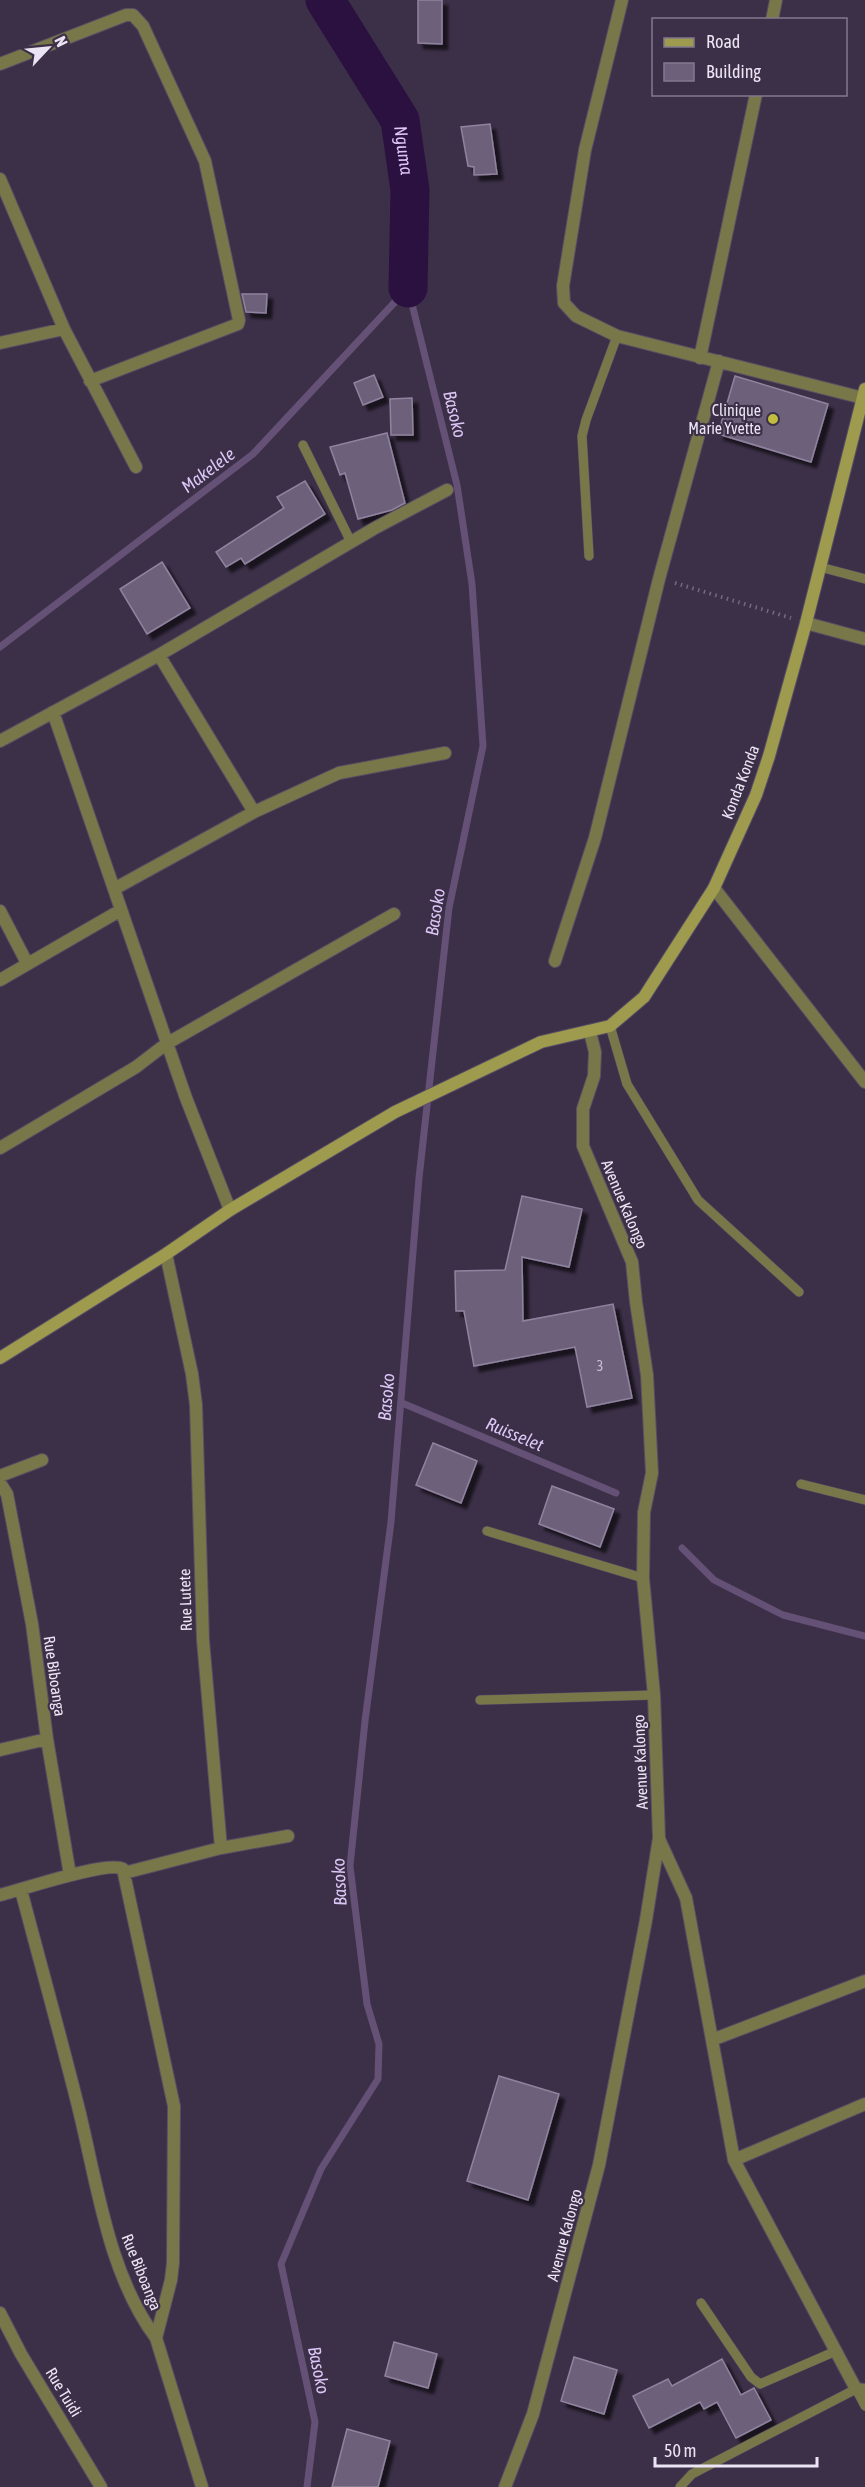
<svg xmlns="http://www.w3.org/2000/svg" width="865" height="2487" font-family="'Asap Condensed',sans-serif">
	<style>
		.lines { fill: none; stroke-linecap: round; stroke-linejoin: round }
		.stream { stroke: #655076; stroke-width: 7 }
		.river { stroke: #2b1140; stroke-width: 39 }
		.building { fill: #6c607a; stroke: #90839f; stroke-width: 1.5; filter: url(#shadow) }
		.lane-casing { stroke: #584d64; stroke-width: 10 }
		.street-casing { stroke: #584d64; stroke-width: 14 }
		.secondary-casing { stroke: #584d64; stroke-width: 14 }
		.path { stroke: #746a7f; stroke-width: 4; stroke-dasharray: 1.5 4.5; stroke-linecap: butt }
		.lane { stroke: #787749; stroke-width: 9 }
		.street { stroke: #787749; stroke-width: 12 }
		.secondary { stroke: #9e9b4e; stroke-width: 12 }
		.poi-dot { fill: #c2bd3f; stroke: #3c3048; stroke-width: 2 }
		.labels { text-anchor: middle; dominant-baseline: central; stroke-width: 4.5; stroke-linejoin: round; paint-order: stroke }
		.number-label { font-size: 14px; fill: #cbc3d6 }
		.poi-label { font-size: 16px; fill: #ebe4f4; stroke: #3c3048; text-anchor: end }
		.street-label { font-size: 16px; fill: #ebe4f4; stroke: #3c3048 }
		.water-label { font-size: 18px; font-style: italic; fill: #ddc6f6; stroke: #3c3048 }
	</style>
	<defs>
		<filter id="shadow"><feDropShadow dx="5.5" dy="5.5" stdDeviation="1.5" flood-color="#0009"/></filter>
	</defs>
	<rect width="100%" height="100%" fill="#3c3048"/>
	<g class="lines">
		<!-- stream -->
		<path class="stream" d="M 0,647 L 253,454 L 408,288
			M 402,1403 L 616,1493
			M 682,1548 L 714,1580 L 783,1615 L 865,1636
			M 307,2487 L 315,2422 L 281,2264 L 321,2169 L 378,2079 L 379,2044 L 367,2004 L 350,1866 L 365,1721 L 391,1522 L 419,1178 L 449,908 L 483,746 L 472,584 L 457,485 L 408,288"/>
		<!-- river -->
		<path class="river" id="s1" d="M 325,0 L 400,120 L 410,190 L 408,288"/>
	</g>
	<!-- building -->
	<path class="building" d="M 418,0 L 442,0 L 442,44 L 418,43 Z
		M 490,124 L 497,174 L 474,175 L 474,167 L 468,166 L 461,127 Z
		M 242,294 L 267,294 L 266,313 L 246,312 Z
		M 374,375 L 383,397 L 363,405 L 354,383 Z
		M 735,376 L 828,404 L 811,462 L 718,434 Z
		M 412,398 L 413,435 L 391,435 L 390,399 Z
		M 387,433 L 405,503 L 392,510 L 358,519 L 345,473 L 340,475 L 330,447 Z
		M 305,481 L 325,514 L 245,564 L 241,558 L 226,567 L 216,552 L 284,508 L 277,497 Z
		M 162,562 L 190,608 L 147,634 L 120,589 Z
		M 522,1196 L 582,1209 L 569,1267 L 522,1257 L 523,1321 L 613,1304 L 632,1398 L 587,1407 L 575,1347 L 474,1366 L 464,1311 L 456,1311 L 455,1271 L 505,1270 Z
		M 433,1443 L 477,1461 L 461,1503 L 416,1485 Z
		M 552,1486 L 614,1509 L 600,1547 L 539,1524 Z
		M 499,2076 L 559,2094 L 528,2200 L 467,2181 Z
		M 394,2342 L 437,2354 L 428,2388 L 385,2376 Z
		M 574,2357 L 617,2370 L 604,2414 L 561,2401 Z
		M 722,2359 L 741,2395 L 754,2388 L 771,2420 L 736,2438 L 717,2402 L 704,2409 L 700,2402 L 649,2428 L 633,2396 L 668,2379 L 672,2386 Z
		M 347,2429 L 390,2441 L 378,2487 L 332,2487 Z"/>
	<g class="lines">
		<defs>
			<path id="lane" d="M 303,445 L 351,542
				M 589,556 L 582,436 L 586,420 L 617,336
				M 820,567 L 865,579
				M 610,1026 L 627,1084 L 698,1200 L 799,1292
				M 801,1484 L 865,1500
				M 487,1531 L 643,1578
				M 480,1700 L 654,1695
				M 701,2303 L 751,2377 L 760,2384 L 836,2351
				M 680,2487 L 692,2474 L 856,2389 L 865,2406"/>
			<path id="street" d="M 622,0 L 585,150 L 563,286 L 564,303 L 576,316 L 617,336 L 863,398
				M 772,20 L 776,0
				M 0,64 L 126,15 L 133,15 L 143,26 L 205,161 L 239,320 L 238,324 L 90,381
				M 0,179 L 64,329 L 136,467
				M 0,343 L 64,329
				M 700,358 L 756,94
				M 806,623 L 865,639
				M 159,655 L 254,812
				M 53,712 L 186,1098 L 230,1210
				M 0,741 L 159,655 L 375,528 L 447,490
				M 714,888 L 865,1082
				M 114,889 L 254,812 L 339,773 L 445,753
				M 0,911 L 27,963
				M 555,961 L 595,838 L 659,579 L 719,361
				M 0,980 L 121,910
				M 0,1148 L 136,1067 L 166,1044 L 394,914
				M 0,1476 L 42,1460
				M 0,1483 L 7,1494 L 32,1624 L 47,1739 L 70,1875
				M 0,1750 L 47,1739
				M 659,1839 L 686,1898 L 734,2160 L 856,2389 L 865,2390
				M 221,1848 L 288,1836
				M 124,1873 L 221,1848 L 203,1640 L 196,1405 L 192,1374 L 166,1254
				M 21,1890 C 40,1962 60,2034 78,2106 C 97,2182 108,2274 156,2338 L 202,2487
				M 0,1895 C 21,1890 108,1860 123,1869 L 174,2106 L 173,2263 L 171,2280 L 156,2338
				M 712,2040 L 865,1981
				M 734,2160 L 865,2104
				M 0,2313 L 21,2354 L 101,2487
				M 505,2487 L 533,2414 L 599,2165 L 646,1920 L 659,1838 L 654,1695 L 643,1578 L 644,1512 L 652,1473 L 647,1375 L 636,1302 L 632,1262 L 583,1146 L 583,1109 L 594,1076 L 595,1052 L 590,1032"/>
			<path id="secondary" d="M 0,1358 L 166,1254 L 230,1210 L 395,1112 L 541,1042 L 610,1026 L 644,997 L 714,888 L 756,795 L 769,756 L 806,623 L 865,389"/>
		</defs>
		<!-- lane casing -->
		<use href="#lane" class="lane-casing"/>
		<!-- street casing -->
		<use href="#street" class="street-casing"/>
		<!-- secondary casing -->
		<use href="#secondary" class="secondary-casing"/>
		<!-- path -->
		<path class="path" d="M 675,583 L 791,618"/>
		<!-- lane -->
		<use href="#lane" class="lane"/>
		<!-- street -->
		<use href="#street" class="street"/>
		<!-- secondary -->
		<use href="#secondary" class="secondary"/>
	</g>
	<!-- markers -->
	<circle class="poi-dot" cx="773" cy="419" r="6"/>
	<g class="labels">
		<!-- number labels -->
		<g class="number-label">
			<text x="600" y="1366">3</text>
		</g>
		<!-- poi labels -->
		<g class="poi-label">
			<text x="761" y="410">Clinique<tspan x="761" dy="18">Marie Yvette</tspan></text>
		</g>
		<!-- street labels -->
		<g class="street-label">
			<text transform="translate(740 782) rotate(-69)">Konda Konda</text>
			<text transform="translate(625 1204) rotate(67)">Avenue Kalongo</text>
			<text transform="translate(185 1600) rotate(-92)">Rue Lutete</text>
			<text transform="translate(55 1676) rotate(82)">Rue Biboanga</text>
			<text transform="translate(640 1762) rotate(-92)">Avenue Kalongo</text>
			<text transform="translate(564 2235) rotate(-75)">Avenue Kalongo</text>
			<text transform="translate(142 2272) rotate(68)">Rue Biboanga</text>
			<text transform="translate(64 2392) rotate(59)">Rue Tuidi</text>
		</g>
		<!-- water labels -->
		<g class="water-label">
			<text stroke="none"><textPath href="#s1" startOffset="172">Nguma</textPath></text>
			<text transform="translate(455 414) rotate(76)">Basoko</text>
			<text transform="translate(208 470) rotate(-37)">Makelele</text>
			<text transform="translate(435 912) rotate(-81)">Basoko</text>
			<text transform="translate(386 1397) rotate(-85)">Basoko</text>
			<text transform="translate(515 1434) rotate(23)">Ruisselet</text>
			<text transform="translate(339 1882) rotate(-93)">Basoko</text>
			<text transform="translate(319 2370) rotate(78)">Basoko</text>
		</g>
	</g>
	<!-- legend -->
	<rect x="652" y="18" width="195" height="78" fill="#3c3048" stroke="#82788d" stroke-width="1.5"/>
	<rect x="664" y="38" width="30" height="9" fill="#9e9b4e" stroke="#82788d" stroke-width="1.5"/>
	<text x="706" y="48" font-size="18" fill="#ebe4f4">Road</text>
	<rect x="664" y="63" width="30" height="18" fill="#6c607a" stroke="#82788d" stroke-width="1.5"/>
	<text x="706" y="78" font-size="18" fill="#ebe4f4">Building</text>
	<!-- north arrow -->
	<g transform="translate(48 48) rotate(64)" stroke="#3c3048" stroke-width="4.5" paint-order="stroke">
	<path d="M0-4.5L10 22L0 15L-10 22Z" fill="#ebe4f4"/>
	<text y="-9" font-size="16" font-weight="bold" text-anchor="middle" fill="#ebe4f4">N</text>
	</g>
	<!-- scale -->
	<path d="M655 2457v9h162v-9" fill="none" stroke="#ebe4f4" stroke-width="3"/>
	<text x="664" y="2457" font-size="18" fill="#ebe4f4" stroke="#3c3048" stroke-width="4.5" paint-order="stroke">50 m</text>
</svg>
